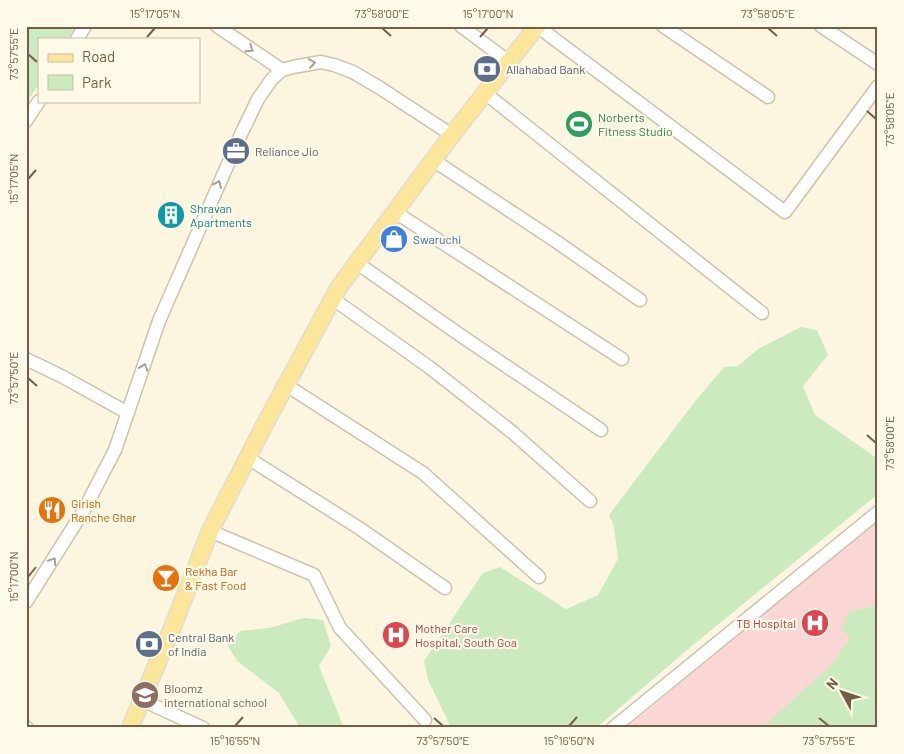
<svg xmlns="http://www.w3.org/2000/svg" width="904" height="754" font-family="Barlow,sans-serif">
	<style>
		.medical { fill: #fad6d4 }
		.green { fill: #cbeac0 }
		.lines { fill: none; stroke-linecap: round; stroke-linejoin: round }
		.minor-casing { stroke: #cfc1ab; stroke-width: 15 }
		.major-casing { stroke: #e0dcd7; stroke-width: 19 }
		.minor { stroke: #fff; stroke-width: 12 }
		.major { stroke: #fce699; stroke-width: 16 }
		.oneway { stroke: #ac9e91 }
		.ticks { fill: none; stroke: #745e48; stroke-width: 2 }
		.labels { text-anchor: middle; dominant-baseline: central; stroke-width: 4.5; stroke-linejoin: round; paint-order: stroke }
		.service-label { font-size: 12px; fill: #4e5e75; stroke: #fff9e8; text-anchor: start }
		.leisure-label { font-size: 12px; fill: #27864d; stroke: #fff9e8; text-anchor: start }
		.culture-label { font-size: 12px; fill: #0d838f; stroke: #fff9e8; text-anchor: start }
		.shop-label { font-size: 12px; fill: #366cbe; stroke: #fff9e8; text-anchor: start }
		.food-label { font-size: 12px; fill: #c56008; stroke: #fff9e8; text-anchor: start }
		.health-label { font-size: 12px; fill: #be3a42; stroke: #fff9e8; text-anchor: end }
		.education-label { font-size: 12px; fill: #785e54; stroke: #fff9e8; text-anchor: start }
		.neatline { fill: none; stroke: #745e48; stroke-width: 2 }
		.ticks-label { font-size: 12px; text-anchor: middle; fill: #745e48 }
	</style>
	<rect width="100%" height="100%" fill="#fcf6e1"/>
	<!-- medical -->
	<path class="medical" d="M 878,517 L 878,728 L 626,728 L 877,518 Z"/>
	<!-- green -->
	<path class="green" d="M 26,26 L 76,26 L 68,39 L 39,39 L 39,84 L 26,103 Z
		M 801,327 L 817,330 L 828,355 L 803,386 L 815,415 L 878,459 L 878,494 L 693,645 L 596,728 L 447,728 L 449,723 L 428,680 L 424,661 L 483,573 L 500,567 L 566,609 L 598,595 L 618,559 L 614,527 L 609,515 L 696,400 L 724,367 L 738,366 L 758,349 Z
		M 878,605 L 878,728 L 762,728 L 831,665 L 850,638 L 841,628 L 849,612 Z
		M 304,618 L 323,620 L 331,646 L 319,666 L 344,728 L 300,728 L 279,693 L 237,661 L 228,646 L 240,631 L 269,628 Z"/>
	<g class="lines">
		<defs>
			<path id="minor" d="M 217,26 L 282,70
				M 461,26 L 509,62
				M 537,26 L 785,212 L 878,86
				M 663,26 L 768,97
				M 821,26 L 878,64
				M 77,39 L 85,26
				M 485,93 L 762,313
				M 26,121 L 39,101
				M 433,160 L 557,242 L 640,300
				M 395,212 L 622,359
				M 357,263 L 463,337 L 601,430
				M 333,299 L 429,367 L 512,432 L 590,501
				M 26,359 L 63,377 L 128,413
				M 286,385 L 423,473 L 539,577
				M 248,458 L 359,528 L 445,588
				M 210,531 L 314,575 L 340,628 L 425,720
				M 26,602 L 84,510 L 115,450 L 159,321 L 242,132 L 258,99 L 272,79 L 282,70 L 293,67 L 321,62 L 334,65 L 353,72 L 380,88 L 452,135
				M 142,700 L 203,728
				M 26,727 L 27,728
				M 613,728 L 878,512"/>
			<path id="major" d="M 130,728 L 173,626 L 210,531 L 266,422 L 339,287 L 452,135 L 537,26"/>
		</defs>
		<!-- minor casing -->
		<use href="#minor" class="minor-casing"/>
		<!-- major casing -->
		<use href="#major" class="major-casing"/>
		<!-- minor -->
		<use href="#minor" class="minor"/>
		<!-- major -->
		<use href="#major" class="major"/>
	</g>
	<!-- one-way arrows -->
	<defs><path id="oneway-chevron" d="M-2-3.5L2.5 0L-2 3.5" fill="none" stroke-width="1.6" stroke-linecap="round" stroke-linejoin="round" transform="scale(1.25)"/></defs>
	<g class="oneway">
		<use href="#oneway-chevron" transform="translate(250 49) rotate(34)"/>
		<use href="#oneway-chevron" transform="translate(312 63) rotate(-8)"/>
		<use href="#oneway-chevron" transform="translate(218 184) rotate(-66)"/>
		<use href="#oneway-chevron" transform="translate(144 367) rotate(-71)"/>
		<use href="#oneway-chevron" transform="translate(53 561) rotate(-58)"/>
	</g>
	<!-- ticks -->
	<path class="ticks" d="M 382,28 L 391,36M 768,28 L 777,36M 147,37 L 155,28M 480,37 L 488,28M 28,54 L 37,62M 867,111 L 876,119M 28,179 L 36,170M 28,378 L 37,386M 867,435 L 876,443M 28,577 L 36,567M 434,718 L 443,726M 819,718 L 829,726M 235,726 L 243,717M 569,726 L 577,717"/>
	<!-- icons -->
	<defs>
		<symbol id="bank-disc" viewBox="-11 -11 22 22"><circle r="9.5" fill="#5c6f8a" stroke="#fff9e8"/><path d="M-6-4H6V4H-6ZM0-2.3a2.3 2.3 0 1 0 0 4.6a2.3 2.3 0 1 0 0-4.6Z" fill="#fff"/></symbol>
		<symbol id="stadium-disc" viewBox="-11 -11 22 22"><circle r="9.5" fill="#2e9e5b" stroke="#fff9e8"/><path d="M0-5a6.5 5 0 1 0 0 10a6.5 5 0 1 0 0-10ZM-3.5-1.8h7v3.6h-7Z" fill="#fff"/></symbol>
		<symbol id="office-disc" viewBox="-11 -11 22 22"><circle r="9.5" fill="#5c6f8a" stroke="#fff9e8"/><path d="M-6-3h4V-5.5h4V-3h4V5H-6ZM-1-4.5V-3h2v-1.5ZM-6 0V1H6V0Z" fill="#fff"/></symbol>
		<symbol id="building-disc" viewBox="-11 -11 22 22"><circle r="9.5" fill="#0f9aa8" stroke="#fff9e8"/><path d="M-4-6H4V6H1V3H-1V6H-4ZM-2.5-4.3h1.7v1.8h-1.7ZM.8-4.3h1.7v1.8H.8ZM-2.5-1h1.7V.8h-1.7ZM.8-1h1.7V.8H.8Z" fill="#fff"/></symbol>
		<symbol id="shop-disc" viewBox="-11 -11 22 22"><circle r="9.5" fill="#3f7fe0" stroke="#fff9e8"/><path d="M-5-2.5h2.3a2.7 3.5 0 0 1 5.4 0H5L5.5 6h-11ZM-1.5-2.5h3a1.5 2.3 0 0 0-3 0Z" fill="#fff"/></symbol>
		<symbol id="restaurant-disc" viewBox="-11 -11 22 22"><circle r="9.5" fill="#e8710a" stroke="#fff9e8"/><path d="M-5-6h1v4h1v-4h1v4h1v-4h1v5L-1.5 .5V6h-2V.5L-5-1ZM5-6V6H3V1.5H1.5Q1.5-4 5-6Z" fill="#fff"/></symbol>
		<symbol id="bar-disc" viewBox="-11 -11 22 22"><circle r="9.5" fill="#e8710a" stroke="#fff9e8"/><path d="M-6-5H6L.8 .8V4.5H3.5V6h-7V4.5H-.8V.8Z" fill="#fff"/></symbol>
		<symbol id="hospital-disc" viewBox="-11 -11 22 22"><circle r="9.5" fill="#e0444e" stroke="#fff9e8"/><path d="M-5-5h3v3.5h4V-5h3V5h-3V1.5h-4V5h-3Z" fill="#fff"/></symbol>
		<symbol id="school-disc" viewBox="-11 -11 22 22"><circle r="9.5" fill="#8d6e63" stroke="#fff9e8"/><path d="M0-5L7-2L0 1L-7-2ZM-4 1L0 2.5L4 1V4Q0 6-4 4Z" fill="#fff"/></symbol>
	</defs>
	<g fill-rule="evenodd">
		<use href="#bank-disc" x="471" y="53" width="32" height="32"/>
		<use href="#stadium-disc" x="563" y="108" width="32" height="32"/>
		<use href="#office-disc" x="220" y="135" width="32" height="32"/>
		<use href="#building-disc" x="155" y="199" width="32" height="32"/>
		<use href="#shop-disc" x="378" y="223" width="32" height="32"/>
		<use href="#restaurant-disc" x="36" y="494" width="32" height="32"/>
		<use href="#bar-disc" x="150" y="562" width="32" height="32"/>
		<use href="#hospital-disc" x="799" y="607" width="32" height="32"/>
		<use href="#hospital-disc" x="380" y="619" width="32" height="32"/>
		<use href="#bank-disc" x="133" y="628" width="32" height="32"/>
		<use href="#school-disc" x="129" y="679" width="32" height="32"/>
	</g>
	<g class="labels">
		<!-- service labels -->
		<g class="service-label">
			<text x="506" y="69">Allahabad Bank</text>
			<text x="255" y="151">Reliance Jio</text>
			<text x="168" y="637">Central Bank<tspan x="168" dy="14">of India</tspan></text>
		</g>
		<!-- leisure labels -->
		<g class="leisure-label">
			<text x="598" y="117">Norberts<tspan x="598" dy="14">Fitness Studio</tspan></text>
		</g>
		<!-- culture labels -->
		<g class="culture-label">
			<text x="190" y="208">Shravan<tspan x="190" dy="14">Apartments</tspan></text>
		</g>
		<!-- shop labels -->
		<g class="shop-label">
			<text x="413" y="239">Swaruchi</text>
		</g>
		<!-- food labels -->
		<g class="food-label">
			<text x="71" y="503">Girish<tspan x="71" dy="14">Ranche Ghar</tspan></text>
			<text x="185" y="571">Rekha Bar<tspan x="185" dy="14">&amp; Fast Food</tspan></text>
		</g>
		<!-- health labels -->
		<g class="health-label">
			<text x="796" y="623">TB Hospital</text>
			<text x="415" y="628" text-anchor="start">Mother Care<tspan x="415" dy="14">Hospital, South Goa</tspan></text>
		</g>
		<!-- education labels -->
		<g class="education-label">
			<text x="164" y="688">Bloomz<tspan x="164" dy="14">international school</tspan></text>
		</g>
	</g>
	<!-- border -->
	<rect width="904" height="754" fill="none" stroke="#fff9e8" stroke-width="55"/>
	<!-- legend -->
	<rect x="38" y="38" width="162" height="65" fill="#fff9e8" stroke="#c7bba8"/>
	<rect x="48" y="54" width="25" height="8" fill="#fce699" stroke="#c7bba8"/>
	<text x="82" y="62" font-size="15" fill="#745e48">Road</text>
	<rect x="48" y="75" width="25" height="15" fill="#cbeac0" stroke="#c7bba8"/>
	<text x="82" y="88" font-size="15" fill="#745e48">Park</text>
	<!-- north arrow -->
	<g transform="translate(842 692) rotate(310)" stroke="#fff9e8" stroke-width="4" paint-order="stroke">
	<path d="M0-4L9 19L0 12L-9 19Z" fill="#745e48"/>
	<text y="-8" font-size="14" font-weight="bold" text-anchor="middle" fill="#745e48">N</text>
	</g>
	<rect x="28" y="28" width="848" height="698" class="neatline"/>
	<g class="ticks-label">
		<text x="155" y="18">15°17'05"N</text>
		<text x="382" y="18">73°58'00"E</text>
		<text x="488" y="18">15°17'00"N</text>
		<text x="768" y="18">73°58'05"E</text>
		<text transform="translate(14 54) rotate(-90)" y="4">73°57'55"E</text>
		<text transform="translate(890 119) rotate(-90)" y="4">73°58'05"E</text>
		<text transform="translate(14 179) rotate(-90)" y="4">15°17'05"N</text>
		<text transform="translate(14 378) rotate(-90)" y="4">73°57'50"E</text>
		<text transform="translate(890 443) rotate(-90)" y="4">73°58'00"E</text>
		<text transform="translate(14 577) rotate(-90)" y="4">15°17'00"N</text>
		<text x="235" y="745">15°16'55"N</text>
		<text x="443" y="745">73°57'50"E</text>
		<text x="569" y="745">15°16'50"N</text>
		<text x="829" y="745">73°57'55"E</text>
	</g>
</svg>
